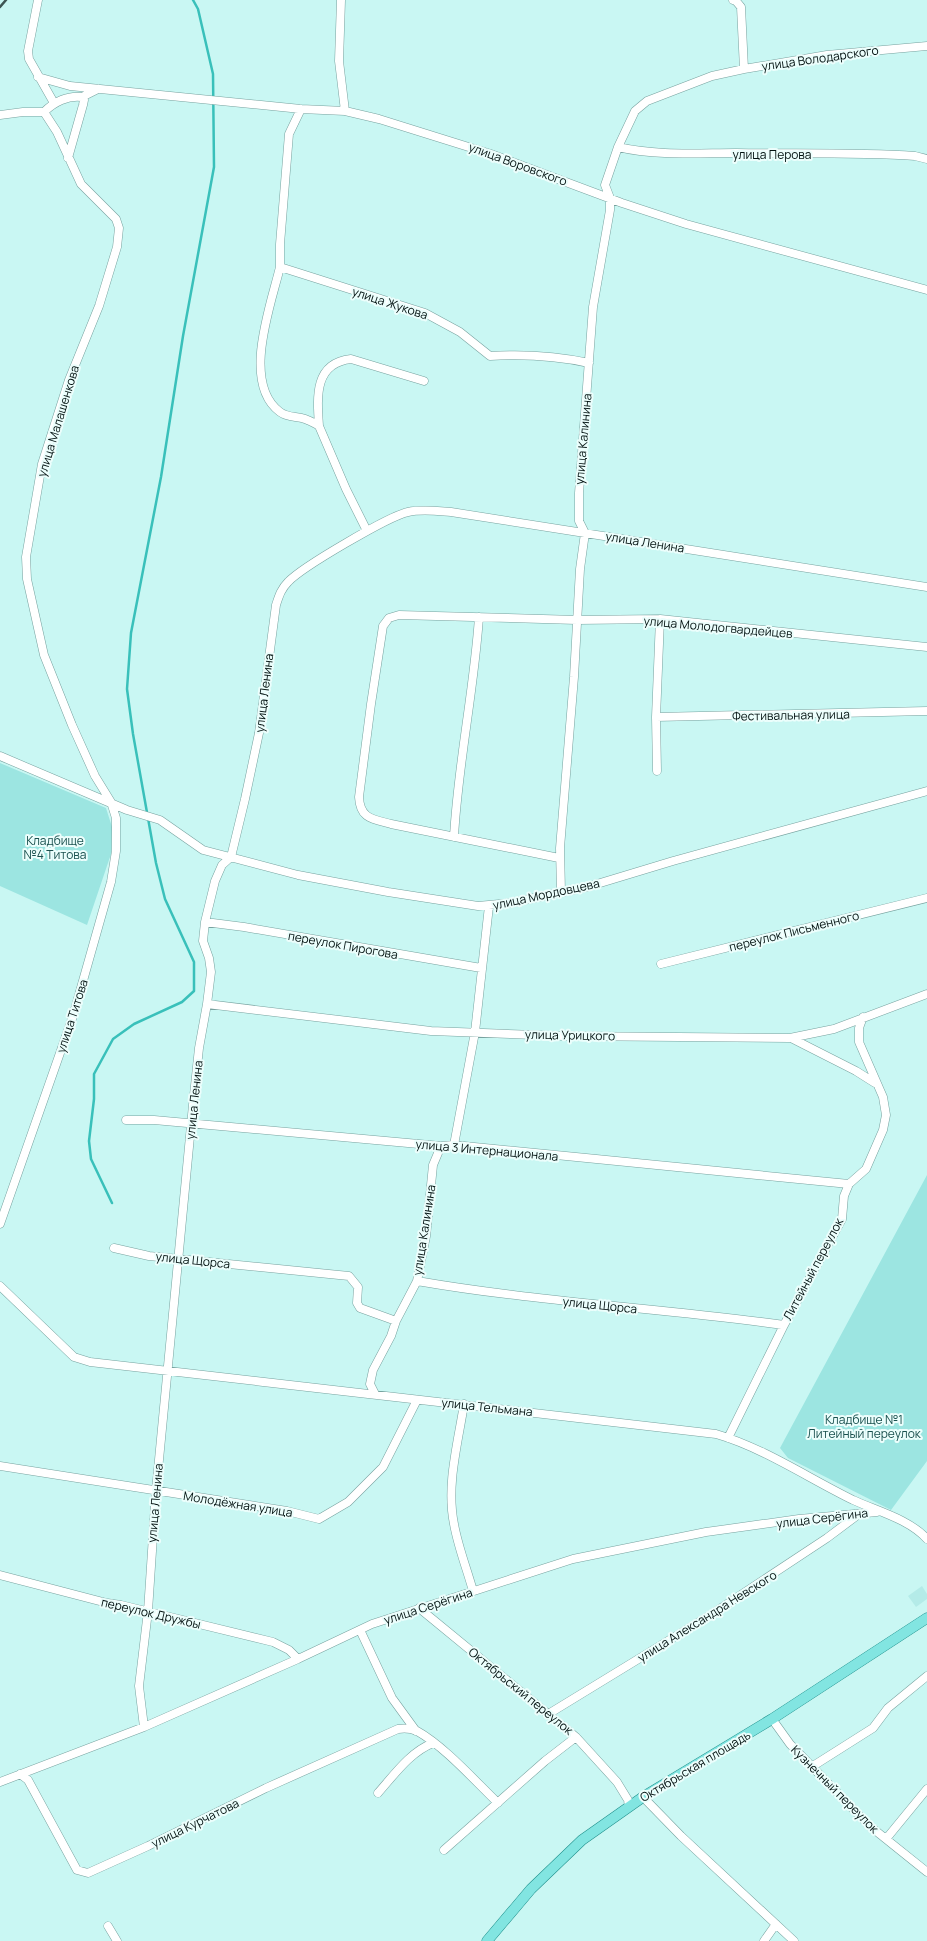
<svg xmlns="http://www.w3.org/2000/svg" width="927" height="1941" font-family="Manrope,sans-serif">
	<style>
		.built { fill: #b4ebe8 }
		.green { fill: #9ce5e1 }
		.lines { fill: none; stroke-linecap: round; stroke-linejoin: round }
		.stream { stroke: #39c0ba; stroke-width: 2.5 }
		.minor-casing { stroke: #77a29f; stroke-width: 9 }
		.major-casing { stroke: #1f8f8b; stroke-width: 11 }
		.minor { stroke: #fff; stroke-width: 8 }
		.major { stroke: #82e5e1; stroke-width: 10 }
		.rail { stroke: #3d5553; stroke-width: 2.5 }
		.labels { text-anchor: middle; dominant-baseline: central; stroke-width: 4; stroke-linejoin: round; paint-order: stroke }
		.street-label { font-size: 12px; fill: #021110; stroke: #ecfefc }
		.park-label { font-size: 12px; fill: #19504e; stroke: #ecfefc }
	</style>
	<rect width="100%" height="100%" fill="#c9f7f3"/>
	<!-- built -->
	<path class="built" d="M 922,1586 L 927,1594 L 927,1599 L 916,1607 L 908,1596 Z"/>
	<!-- green -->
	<path class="green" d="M 0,763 L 106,808 L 112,827 L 111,854 L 87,925 L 0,886 Z
		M 927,1175 L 927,1461 L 891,1510 L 788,1458 L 780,1448 Z"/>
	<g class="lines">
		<!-- stream -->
		<path class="stream" d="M 112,1203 L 91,1159 L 89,1141 L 94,1099 L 94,1074 L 113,1039 L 134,1024 L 182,1002 L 194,991 L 194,962 L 165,899 L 156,863 L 133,734 L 127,689 L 131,633 L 161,477 L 183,336 L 214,167 L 213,74 L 198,9 L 193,0"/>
		<defs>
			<path id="minor" d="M 38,0 L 28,51 L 29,59 L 54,103
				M 341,0 L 339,61 L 345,111
				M 733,0 L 736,1 L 741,7 L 744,69
				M 38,77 L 70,86 L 301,109 L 345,111 L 379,119 L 491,154 L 622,203 L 686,224 L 927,290
				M 0,115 L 23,112 L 44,112 C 54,102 68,95 82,97
				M 618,147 C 656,156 697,153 736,153 C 796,154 856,152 915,156 L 927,159
				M 68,158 L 83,105 L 84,100 L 82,97 L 98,89
				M 280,267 L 280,244 L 289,134 L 301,109
				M 319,426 C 317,397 314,363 351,359 L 424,381
				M 367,531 L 346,489 L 319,426 C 315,423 310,421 305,419 C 297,416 288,418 280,412 C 241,383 271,305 280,267 L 425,313 L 460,332 L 490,356 C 523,354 557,356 589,363
				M 656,717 L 927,711
				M 0,756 L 127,810 L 160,820 L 203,850 L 298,875 L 388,892 L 478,906 L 510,903 L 587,887 L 673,861 L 927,791
				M 657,771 L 656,717 L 660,619
				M 454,837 C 458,763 474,691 479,617
				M 559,858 L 391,824 C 373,819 360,819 359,797 L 371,704 L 383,626 L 389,618 L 399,615 L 577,620 L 660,619 L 927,647
				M 561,892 L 560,848 L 574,677 L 580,569 L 585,533 L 579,521 L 579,493 L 593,307 L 610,210 L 610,198 L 605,185 L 618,147 L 635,111 L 647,101 L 712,76 L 744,69 L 827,55 L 927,46
				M 205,922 L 244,927 L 481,968
				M 661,964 L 927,898
				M 207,1004 L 431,1031 L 563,1036 L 790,1038 L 834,1029 L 927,994
				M 791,1038 L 856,1071 L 875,1083
				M 126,1120 L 154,1120 L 441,1146 L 454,1145 L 849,1184
				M 454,1145 L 475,1032 L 489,906
				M 0,1224 L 73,1016 L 111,882 L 116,851 L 116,818 L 111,802 L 95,776 L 72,725 L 44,655 L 27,579 L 26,557 L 42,464 L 69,380 L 99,306 L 117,247 L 119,228 L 116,219 L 81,184 L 57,132 L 44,112
				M 114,1248 L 149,1256 L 349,1276 L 358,1287 L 357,1303 L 360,1308 L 396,1321
				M 417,1281 C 538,1302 661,1308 784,1325
				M 0,1286 L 74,1357 L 90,1362 L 716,1434 C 764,1448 808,1478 853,1500 C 877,1511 909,1519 927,1539
				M 375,1394 L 370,1384 L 373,1370 L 391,1336 L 396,1321 L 417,1281 L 426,1236 L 433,1165 L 441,1146
				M 464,1404 C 458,1443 446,1485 454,1524 C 458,1547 467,1569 473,1591
				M 728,1438 L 784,1325 L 842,1219 L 844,1196 L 849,1184 L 866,1169 L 883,1130 L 886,1115 L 883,1097 L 859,1042 L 859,1028 L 863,1017
				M 0,1466 L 287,1511 L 319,1519 L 348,1502 L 383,1467 L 417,1400
				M 0,1575 L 107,1603 L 121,1605 L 273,1642 L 289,1650 L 298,1659
				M 419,1608 L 576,1737 L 617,1782 L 628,1800 L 629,1807
				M 360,1630 L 392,1698 L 416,1731
				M 550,1713 L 712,1614 L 827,1538 L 859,1514
				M 772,1719 L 790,1744 L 857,1813 L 871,1827 L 927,1872
				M 144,1727 L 139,1686 L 148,1611 L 156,1491 L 193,1105 L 199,1048 L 207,1004 L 211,972 L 209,958 L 203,941 L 205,922 L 215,881 L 222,865 L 231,857 L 245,799 L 259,733 L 276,605 C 279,596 281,589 288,582 C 302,567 389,516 408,512 C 422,509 437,511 451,512 L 927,587
				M 813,1766 L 873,1728 L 888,1708 L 927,1676
				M 20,1774 L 28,1780 L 77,1870 L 88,1873 L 148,1846 L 266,1788 L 398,1729 C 404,1728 410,1728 417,1731 C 444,1746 475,1781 498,1803
				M 0,1782 L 144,1727 L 298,1659 L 372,1624 L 573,1559 L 706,1532 L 799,1519 L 877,1512
				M 378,1793 C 394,1775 410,1752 433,1743
				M 643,1797 L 681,1836 L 794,1941
				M 886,1839 L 927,1789
				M 444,1850 L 545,1761 L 576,1737
				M 108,1926 L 117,1941
				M 764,1941 L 776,1924"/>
			<path id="major" d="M 487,1941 L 531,1889 L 582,1840 L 643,1797 L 772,1719 L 927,1618"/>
		</defs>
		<!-- minor casing -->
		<use href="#minor" class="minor-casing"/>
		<!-- major casing -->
		<use href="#major" class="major-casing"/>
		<!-- minor -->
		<use href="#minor" class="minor"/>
		<!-- major -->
		<use href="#major" class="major"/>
		<!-- rail -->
		<path class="rail" d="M 0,7 L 6,0"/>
	</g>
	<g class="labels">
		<!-- street labels -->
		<g class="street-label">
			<text transform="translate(820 58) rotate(-8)">улица Володарского</text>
			<text x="772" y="154">улица Перова</text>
			<text transform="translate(518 164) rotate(20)">улица Воровского</text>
			<text transform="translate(390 303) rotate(18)">улица Жукова</text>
			<text transform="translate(58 421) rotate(-73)">улица Малашенкова</text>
			<text transform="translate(583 439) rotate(-85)">улица Калинина</text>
			<text transform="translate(645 542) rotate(9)">улица Ленина</text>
			<text transform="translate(718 627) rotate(5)">улица Молодогвардейцев</text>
			<text transform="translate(264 693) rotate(-83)">улица Ленина</text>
			<text transform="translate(791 715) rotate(-1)">Фестивальная улица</text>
			<text transform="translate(546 894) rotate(-12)">улица Мордовцева</text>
			<text transform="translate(794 931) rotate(-14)">переулок Письменного</text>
			<text transform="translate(343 945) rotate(10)">переулок Пирогова</text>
			<text transform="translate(72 1016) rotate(-72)">улица Титова</text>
			<text transform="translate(570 1035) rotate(1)">улица Урицкого</text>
			<text transform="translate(194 1100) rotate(-84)">улица Ленина</text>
			<text transform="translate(487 1150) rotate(5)">улица 3 Интернационала</text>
			<text transform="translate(424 1230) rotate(-81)">улица Калинина</text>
			<text transform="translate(193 1260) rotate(6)">улица Щорса</text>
			<text transform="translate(813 1269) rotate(-62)">Литейный переулок</text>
			<text transform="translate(600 1305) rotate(6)">улица Щорса</text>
			<text transform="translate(487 1407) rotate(6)">улица Тельмана</text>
			<text transform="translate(155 1503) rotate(-85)">улица Ленина</text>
			<text transform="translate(238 1504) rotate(9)">Молодёжная улица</text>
			<text transform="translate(822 1518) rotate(-7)">улица Серёгина</text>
			<text transform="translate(428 1606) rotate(-18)">улица Серёгина</text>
			<text transform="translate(151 1613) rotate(13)">переулок Дружбы</text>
			<text transform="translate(707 1616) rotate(-32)">улица Александра Невского</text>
			<text transform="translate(521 1691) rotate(39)">Октябрьский переулок</text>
			<text transform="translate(695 1766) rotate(-31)">Октябрьская площадь</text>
			<text transform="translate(835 1789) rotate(45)">Кузнечный переулок</text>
			<text transform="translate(195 1823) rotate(-26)">улица Курчатова</text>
		</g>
		<!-- park labels -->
		<g class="park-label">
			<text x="55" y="840">Кладбище<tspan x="55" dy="14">№4 Титова</tspan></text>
			<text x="864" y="1419">Кладбище №1<tspan x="864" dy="14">Литейный переулок</tspan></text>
		</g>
	</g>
</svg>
